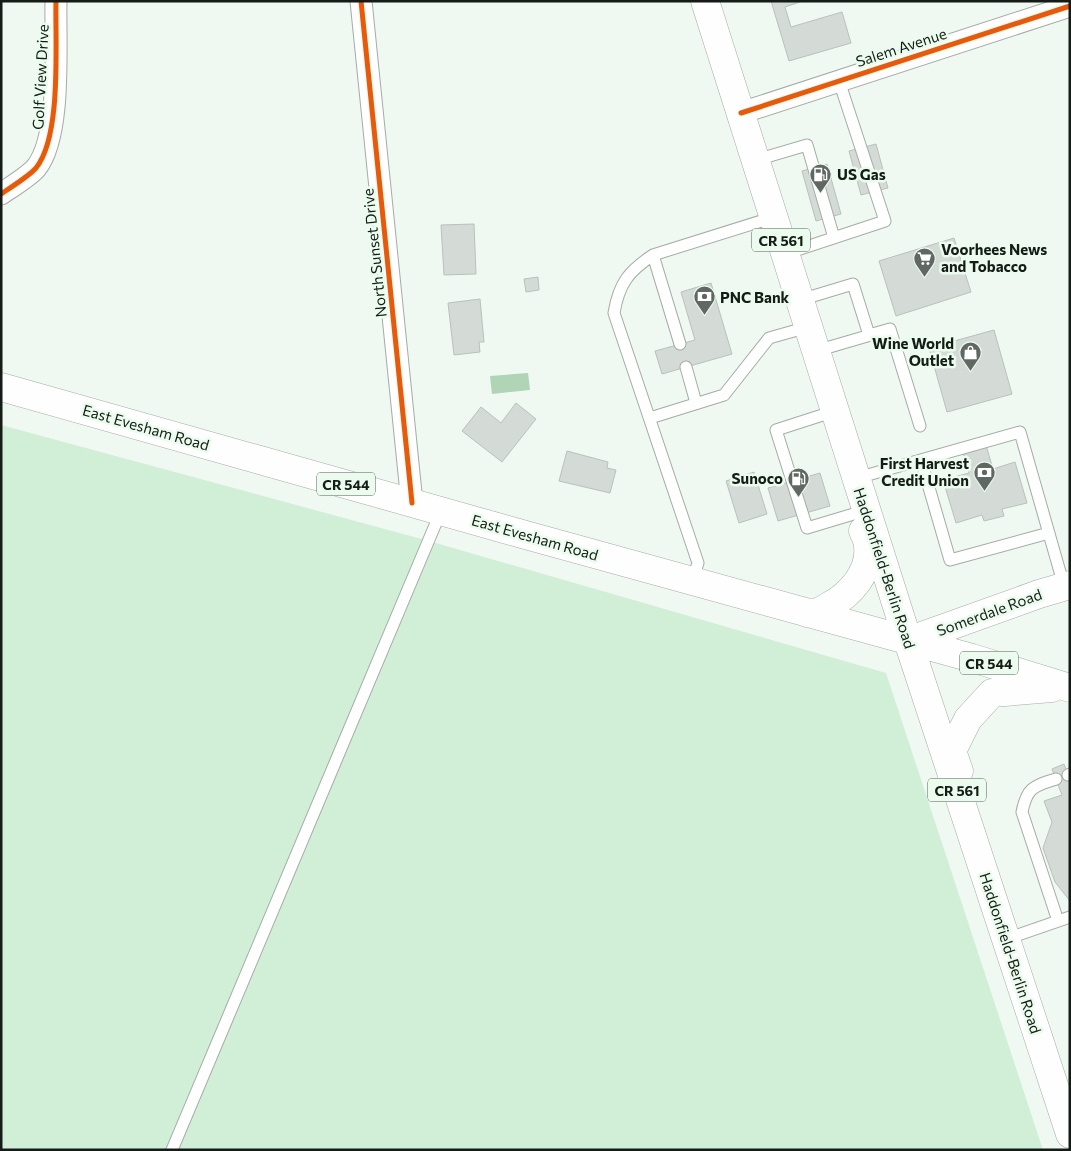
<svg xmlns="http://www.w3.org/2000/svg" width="1071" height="1151" font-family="Commissioner,sans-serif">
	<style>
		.green { fill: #d1efd7 }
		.water { fill: #afd4b6 }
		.building { fill: #d4dbd6; stroke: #bac1bc }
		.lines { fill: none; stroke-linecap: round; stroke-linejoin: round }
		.lane-casing { stroke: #a5aca6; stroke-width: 13 }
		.street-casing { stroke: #a5aca6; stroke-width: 23 }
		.secondary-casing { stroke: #a5aca6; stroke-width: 29 }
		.primary-casing { stroke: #a5aca6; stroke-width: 29 }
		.lane { stroke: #fdfefd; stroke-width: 11 }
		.street { stroke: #fdfefd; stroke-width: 21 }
		.secondary { stroke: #fdfefd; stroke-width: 28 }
		.primary { stroke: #fdfefd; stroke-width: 28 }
		.cycleway-casing { stroke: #ebfcee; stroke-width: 8 }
		.cycleway { stroke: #e8590c; stroke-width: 5 }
		.labels { text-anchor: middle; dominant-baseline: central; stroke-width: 5; stroke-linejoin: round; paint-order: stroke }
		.shield { fill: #ebfcee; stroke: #555e57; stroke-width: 1 }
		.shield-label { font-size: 14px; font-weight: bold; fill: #151b16 }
		.street-label { font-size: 15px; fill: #151b16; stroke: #ebfcee }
		.poi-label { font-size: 15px; font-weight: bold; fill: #151b16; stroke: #ebfcee; text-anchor: start }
	</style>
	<rect width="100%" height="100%" fill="#eff8f1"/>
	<!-- green -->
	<path class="green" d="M 1,425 L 429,541 L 886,673 L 1043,1150 L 1,1150 Z"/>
	<!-- water -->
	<path class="water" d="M 528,373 L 530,390 L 492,394 L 490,376 Z"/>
	<!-- building -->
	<path class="building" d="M 771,1 L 803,1 L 785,7 L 791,27 L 842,12 L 851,43 L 789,61 Z
		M 876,144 L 888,188 L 861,195 L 849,151 Z
		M 827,164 L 841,214 L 816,221 L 802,171 Z
		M 474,224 L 476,274 L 444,275 L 441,225 Z
		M 954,238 L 971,292 L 896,316 L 879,261 Z
		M 538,277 L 539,290 L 526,292 L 524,279 Z
		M 711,283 L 732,354 L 662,374 L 655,351 L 695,340 L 681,292 Z
		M 480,299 L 484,342 L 479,342 L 480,352 L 454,355 L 448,303 Z
		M 994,330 L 1012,394 L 947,412 L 929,348 Z
		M 516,403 L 536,419 L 502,462 L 462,431 L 481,407 L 501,423 Z
		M 985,442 L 993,469 L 1015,462 L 1027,503 L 1002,509 L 1004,516 L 984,521 L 982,515 L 956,523 L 943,480 L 969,473 L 962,449 Z
		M 567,451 L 608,462 L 607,468 L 616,470 L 610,493 L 559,481 Z
		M 754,472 L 767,514 L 739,523 L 726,481 Z
		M 820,473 L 830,506 L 778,521 L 768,488 Z
		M 1064,764 L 1070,780 L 1070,901 L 1055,882 L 1043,848 L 1052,822 L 1044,801 L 1062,795 L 1052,769 Z"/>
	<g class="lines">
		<defs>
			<path id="lane" d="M 756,160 L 807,145 L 834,238
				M 785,254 L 885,221 L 839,81
				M 653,255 L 680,344
				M 800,300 L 853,284 L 869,335 L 890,329 L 920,426
				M 816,351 L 874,334
				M 686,367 L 696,403
				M 835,411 L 776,430 L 807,528 L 867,510
				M 650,418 L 724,395 L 769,338 L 808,327
				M 921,460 L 950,560 L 1049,533
				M 857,478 L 1020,432 L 1064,586
				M 692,581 L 698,563 L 614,313 C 619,283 629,271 653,255 L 774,217
				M 1068,775 L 1070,774
				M 1056,779 C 1034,786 1027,787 1022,812 L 1058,921
				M 1006,939 L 1070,917
				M 172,1150 L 441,511"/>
			<path id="street" d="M 361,1 L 412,503
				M 741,113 L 1070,6
				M 1,194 C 11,187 28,177 36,168 C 62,136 55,43 56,1"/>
			<path id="secondary" d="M 908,641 L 1039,594 L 1070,585"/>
			<path id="primary" d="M 705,1 L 908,641 L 1070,1134
				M 1,387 L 522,534 L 972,658 L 1070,688
				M 807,613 C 814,615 823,610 829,606 C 850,595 871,572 868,546 C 868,541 865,535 863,531
				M 959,771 L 952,751 L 968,719 L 992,693 L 1052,688"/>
		</defs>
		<!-- lane casing -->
		<use href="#lane" class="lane-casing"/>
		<!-- street casing -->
		<use href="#street" class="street-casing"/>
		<!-- secondary casing -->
		<use href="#secondary" class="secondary-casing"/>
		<!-- primary casing -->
		<use href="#primary" class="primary-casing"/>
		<!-- lane -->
		<use href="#lane" class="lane"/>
		<!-- street -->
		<use href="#street" class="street"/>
		<!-- secondary -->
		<use href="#secondary" class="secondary"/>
		<!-- primary -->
		<use href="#primary" class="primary"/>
		<defs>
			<path id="cycleway" d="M 361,1 L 412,503
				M 741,113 L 1070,6
				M 1,194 C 11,187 28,177 36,168 C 62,136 55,43 56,1"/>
		</defs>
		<!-- cycleway casing -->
		<use href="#cycleway" class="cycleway-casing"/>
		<!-- cycleway -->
		<use href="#cycleway" class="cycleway"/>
	</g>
	<!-- icons -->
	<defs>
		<symbol id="fuel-pin" viewBox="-11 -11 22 30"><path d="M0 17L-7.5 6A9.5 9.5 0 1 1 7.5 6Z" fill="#616863" stroke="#ebfcee"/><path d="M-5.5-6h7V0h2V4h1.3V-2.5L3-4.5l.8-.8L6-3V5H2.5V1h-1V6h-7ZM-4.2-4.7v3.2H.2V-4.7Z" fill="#fff"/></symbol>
		<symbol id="supermarket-pin" viewBox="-11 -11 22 30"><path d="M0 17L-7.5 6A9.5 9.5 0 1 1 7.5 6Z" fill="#616863" stroke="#ebfcee"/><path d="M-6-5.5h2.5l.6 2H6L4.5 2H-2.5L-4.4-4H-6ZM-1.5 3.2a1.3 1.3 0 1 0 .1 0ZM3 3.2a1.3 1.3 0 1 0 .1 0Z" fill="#fff"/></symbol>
		<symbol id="bank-pin" viewBox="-11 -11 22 30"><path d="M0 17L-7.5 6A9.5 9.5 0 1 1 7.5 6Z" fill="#616863" stroke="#ebfcee"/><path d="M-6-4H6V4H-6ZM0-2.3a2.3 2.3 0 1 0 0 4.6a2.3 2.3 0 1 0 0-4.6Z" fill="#fff"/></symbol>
		<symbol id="shop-pin" viewBox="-11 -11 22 30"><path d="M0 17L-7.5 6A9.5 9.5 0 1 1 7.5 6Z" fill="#616863" stroke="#ebfcee"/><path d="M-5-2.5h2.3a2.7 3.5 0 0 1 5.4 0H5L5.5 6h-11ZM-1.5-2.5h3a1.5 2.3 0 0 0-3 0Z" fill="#fff"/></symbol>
	</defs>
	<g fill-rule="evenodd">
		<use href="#fuel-pin" x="808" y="162" width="25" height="34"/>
		<use href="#supermarket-pin" x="912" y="246" width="25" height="34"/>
		<use href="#bank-pin" x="692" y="284" width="25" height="34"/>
		<use href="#shop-pin" x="958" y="340" width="25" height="34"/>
		<use href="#bank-pin" x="972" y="460" width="25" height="34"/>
		<use href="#fuel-pin" x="786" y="466" width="25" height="34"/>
	</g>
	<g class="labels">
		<!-- shield labels -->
		<g class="shield">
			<rect x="752" y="228.5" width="58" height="23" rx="4"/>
			<rect x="317" y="472.5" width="58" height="23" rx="4"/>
			<rect x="960" y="651.5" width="58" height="23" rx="4"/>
			<rect x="928" y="778.5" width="58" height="23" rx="4"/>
		</g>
		<g class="shield-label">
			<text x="781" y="240">CR 561</text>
			<text x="346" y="484">CR 544</text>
			<text x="989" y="663">CR 544</text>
			<text x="957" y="790">CR 561</text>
		</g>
		<!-- street labels -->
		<g class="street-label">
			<text transform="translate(901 47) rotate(-18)">Salem Avenue</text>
			<text transform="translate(40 77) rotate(-87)">Golf View Drive</text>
			<text transform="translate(374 253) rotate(-96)">North Sunset Drive</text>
			<text transform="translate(146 427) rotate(16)">East Evesham Road</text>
			<text transform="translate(535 537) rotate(16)">East Evesham Road</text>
			<text transform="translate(885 568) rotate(72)">Haddonfield-Berlin Road</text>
			<text transform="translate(989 612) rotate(-20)">Somerdale Road</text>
			<text transform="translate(1011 953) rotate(72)">Haddonfield-Berlin Road</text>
		</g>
		<!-- poi labels -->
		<g class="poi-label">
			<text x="837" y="174">US Gas</text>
			<text x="941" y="249">Voorhees News<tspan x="941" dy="17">and Tobacco</tspan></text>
			<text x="720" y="297">PNC Bank</text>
			<text x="954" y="343" text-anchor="end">Wine World<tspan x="954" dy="17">Outlet</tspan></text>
			<text x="969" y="463" text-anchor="end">First Harvest<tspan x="969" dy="17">Credit Union</tspan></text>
			<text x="783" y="478" text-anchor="end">Sunoco</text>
		</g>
	</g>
	<!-- border -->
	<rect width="1071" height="1151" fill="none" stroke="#151b16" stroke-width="5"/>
</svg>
